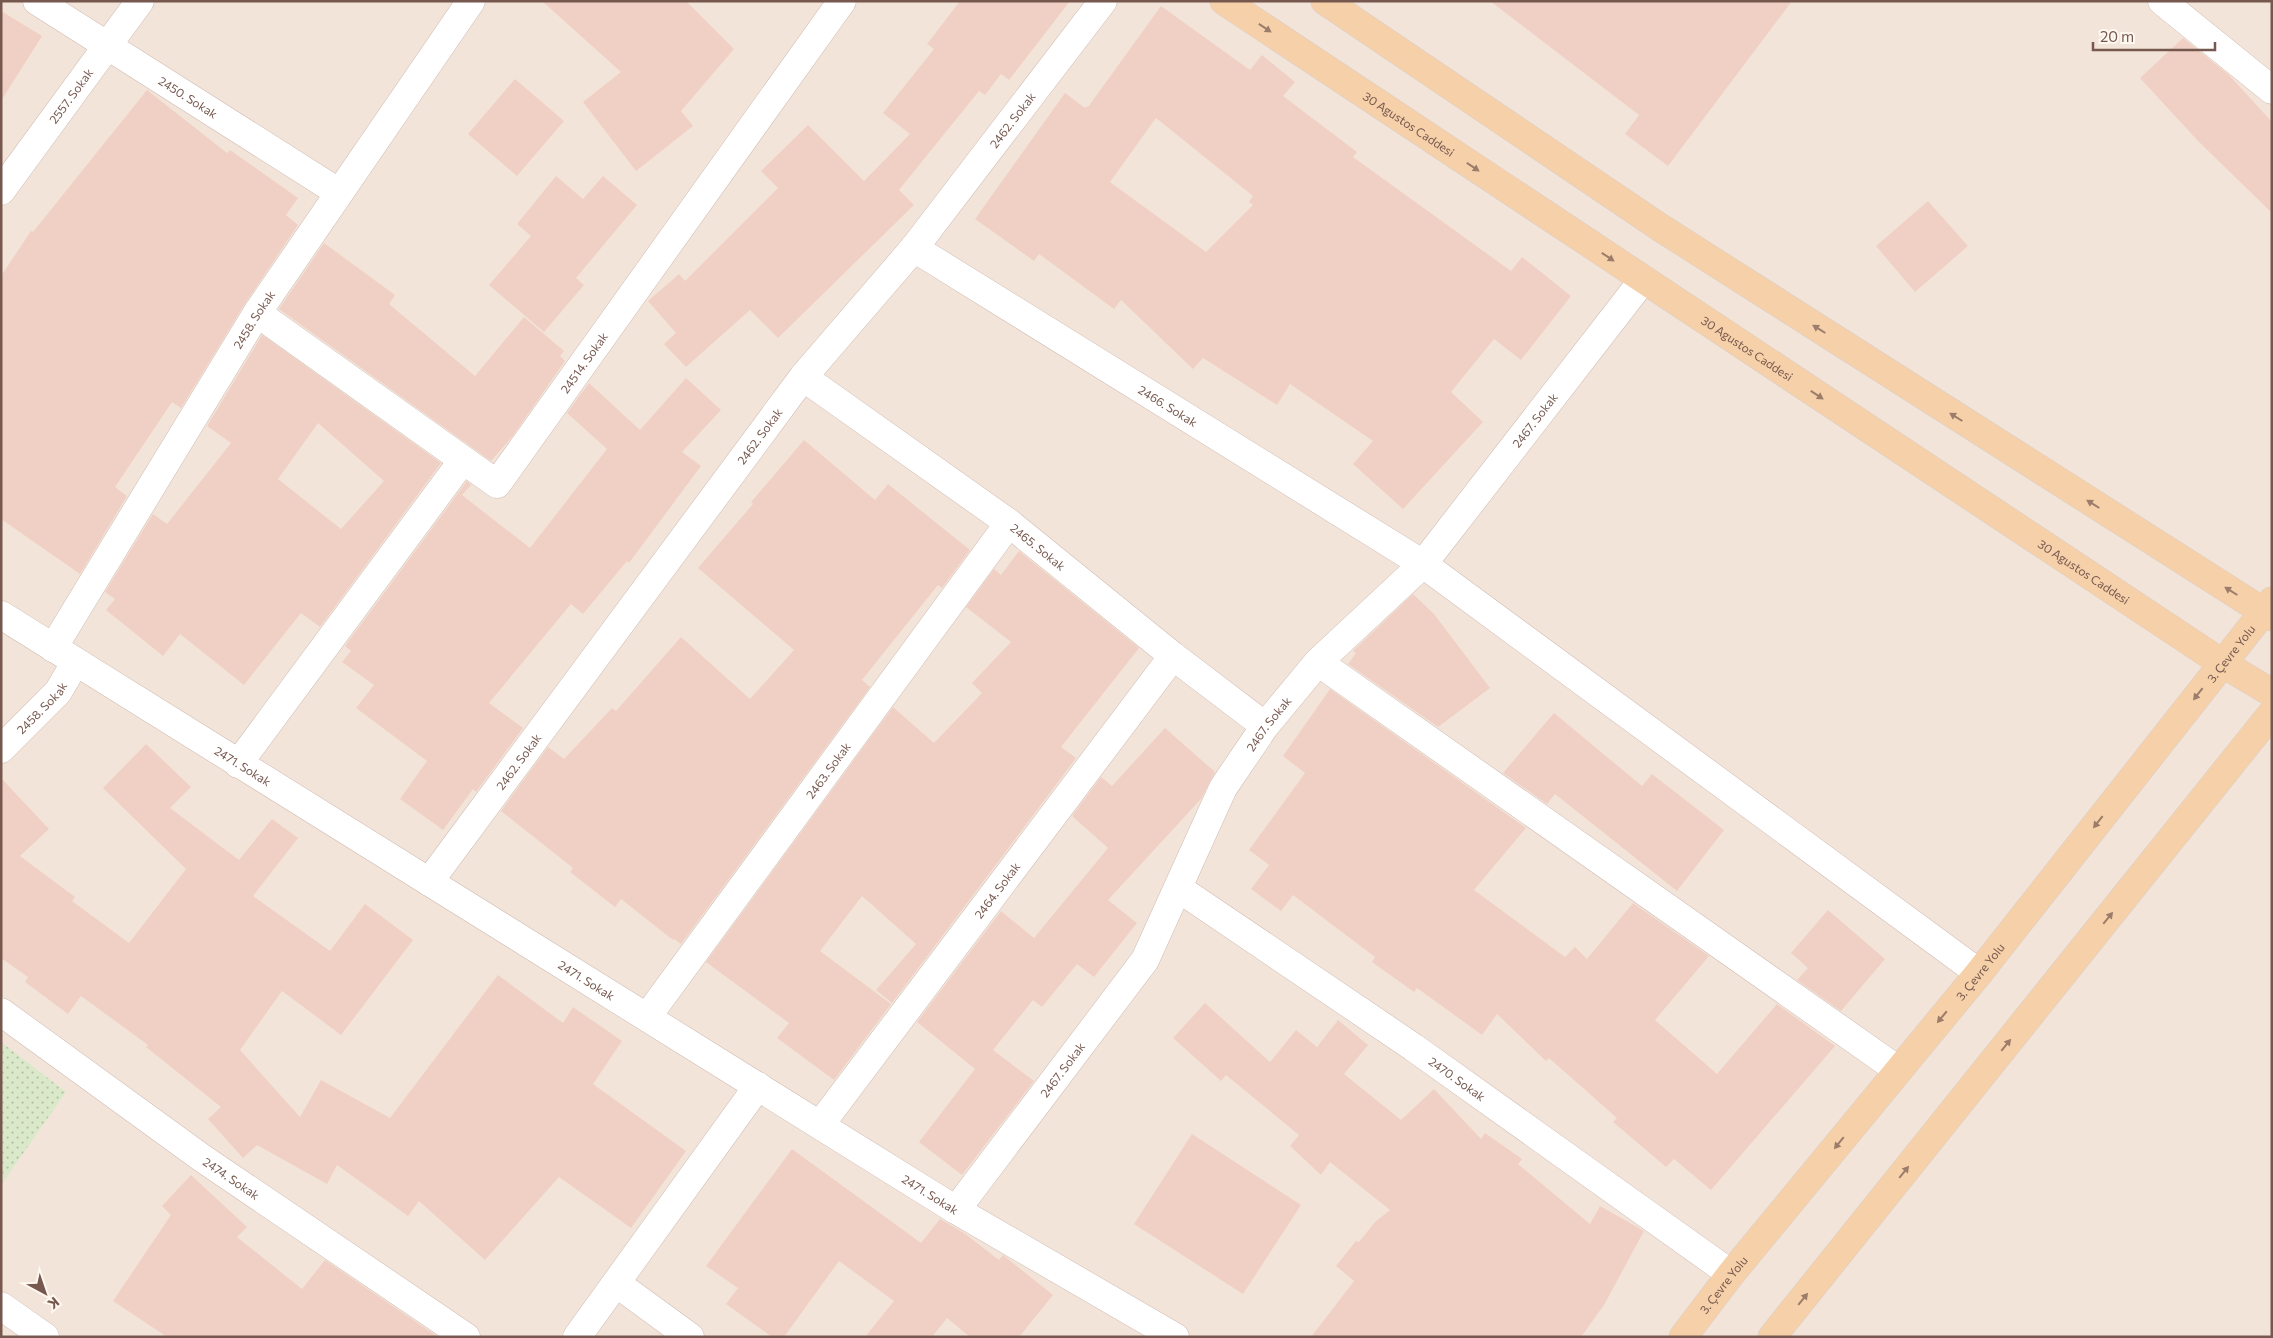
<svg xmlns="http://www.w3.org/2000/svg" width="2273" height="1338" font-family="Commissioner,sans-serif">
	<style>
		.residential { fill: #f3e4d9 }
		.park { fill: url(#park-dots) }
		.building { fill: #f0d0c4; fill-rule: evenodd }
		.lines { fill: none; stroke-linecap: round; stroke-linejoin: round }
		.minor-casing { stroke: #d0bcb3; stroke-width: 29 }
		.major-casing { stroke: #d9d0ce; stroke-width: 29 }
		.minor { stroke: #fff; stroke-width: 28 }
		.major { stroke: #f6d0a8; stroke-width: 28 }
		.oneway { fill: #9c7c6a }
		.labels { text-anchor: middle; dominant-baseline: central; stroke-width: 4; stroke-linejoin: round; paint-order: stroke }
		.street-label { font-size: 12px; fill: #76584f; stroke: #fef8f1 }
	</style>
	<defs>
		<pattern id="park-dots" width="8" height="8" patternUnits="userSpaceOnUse" patternTransform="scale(1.25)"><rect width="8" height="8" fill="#dae9c9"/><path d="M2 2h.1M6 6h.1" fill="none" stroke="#b5c0a6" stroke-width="1.8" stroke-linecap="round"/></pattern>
	</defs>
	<rect width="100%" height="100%" fill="#fcf3eb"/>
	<!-- residential -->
	<path class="residential" d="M 1,1 L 2272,1 L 2272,1337 L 1,1337 Z"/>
	<!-- park -->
	<path class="park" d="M 1,1042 L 66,1092 L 1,1185 Z"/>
	<!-- building -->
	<path class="building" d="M 542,1 L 686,1 L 734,49 L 681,111 L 693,126 L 636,171 L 583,102 L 621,72 Z
		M 960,1 L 1070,1 L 1009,80 L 1001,74 L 985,95 L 979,91 L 899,190 L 914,205 L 778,338 L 750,310 L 686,367 L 664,344 L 676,333 L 648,301 L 679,274 L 685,281 L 778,188 L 761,171 L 808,125 L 864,181 L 910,134 L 883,113 L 934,49 L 927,44 Z
		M 1490,1 L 1792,1 L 1668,166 L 1625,134 L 1639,115 Z
		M 1161,6 L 1250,70 L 1262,55 L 1295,82 L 1283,96 L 1357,152 L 1353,157 L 1511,271 L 1522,257 L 1571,296 L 1521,360 L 1494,339 L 1451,392 L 1483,422 L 1403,509 L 1353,464 L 1373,441 L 1290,384 L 1277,405 L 1203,358 L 1193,369 L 1121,300 L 1114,309 L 1039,254 L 1034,261 L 975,219 L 1065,93 L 1085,108 L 1087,106 L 1088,107 ZM 1156,118 L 1253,196 L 1249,202 L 1253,205 L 1206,252 L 1110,182 Z
		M 1,11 L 42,36 L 1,101 Z
		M 2183,38 L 2229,75 L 2272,122 L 2272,213 L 2198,141 L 2140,78 Z
		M 515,79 L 564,121 L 517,176 L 468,134 Z
		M 147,90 L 227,153 L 230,150 L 298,198 L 286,215 L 298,225 L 244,305 L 181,408 L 172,402 L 115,487 L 127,496 L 80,574 L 1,519 L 1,276 L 31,231 L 33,232 Z
		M 556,176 L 583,199 L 603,176 L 637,205 L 576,278 L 584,285 L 544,332 L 489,285 L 531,236 L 517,224 Z
		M 1928,201 L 1968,246 L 1915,292 L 1876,246 Z
		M 324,243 L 395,295 L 389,304 L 475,376 L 524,317 L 564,351 L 560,356 L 565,361 L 512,437 L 491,461 L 279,309 Z
		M 262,335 L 441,463 L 320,627 L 301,613 L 244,685 L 180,634 L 163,656 L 106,610 L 115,599 L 105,592 L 153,514 L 167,524 L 231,443 L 207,426 ZM 318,423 L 384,481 L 341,529 L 278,479 Z
		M 686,378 L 721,410 L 682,452 L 701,466 L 629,563 L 627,561 L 583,614 L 571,604 L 489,703 L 523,728 L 476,792 L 473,789 L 443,830 L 400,799 L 427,761 L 356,708 L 374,685 L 342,662 L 351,651 L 345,646 L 467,481 L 471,485 L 462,495 L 530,548 L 607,449 L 567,413 L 589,383 L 640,430 Z
		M 804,440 L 875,500 L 888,484 L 970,550 L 942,588 L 938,585 L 862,680 L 870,687 L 681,944 L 674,939 L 673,940 L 621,899 L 615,907 L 570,872 L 573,868 L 501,811 L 548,747 L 564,759 L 612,708 L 616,711 L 681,637 L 750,699 L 794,650 L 698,568 L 753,504 L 751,502 Z
		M 1019,551 L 1139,648 L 1061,747 L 1076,758 L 892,1003 L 876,990 L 916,944 L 862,896 L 820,951 L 891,1004 L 834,1080 L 777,1038 L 789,1023 L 706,962 L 893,707 L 934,743 L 982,693 L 972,683 L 1011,642 L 966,607 L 994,569 L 1001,575 Z
		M 1413,594 L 1434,614 L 1490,688 L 1438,727 L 1348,664 L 1356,653 L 1353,651 Z
		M 1330,689 L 1526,828 L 1474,890 L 1565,957 L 1575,947 L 1587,959 L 1633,903 L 1709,956 L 1655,1020 L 1717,1074 L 1777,1004 L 1835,1046 L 1711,1190 L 1674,1159 L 1666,1167 L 1613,1122 L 1617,1118 L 1549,1058 L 1546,1061 L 1497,1014 L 1482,1035 L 1417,988 L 1414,992 L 1372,962 L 1375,957 L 1293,895 L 1281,911 L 1251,889 L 1269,865 L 1249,850 L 1305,773 L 1283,756 Z
		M 1554,713 L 1642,786 L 1652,774 L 1724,830 L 1677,891 L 1555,794 L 1547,804 L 1503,773 Z
		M 1165,728 L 1215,772 L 1201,799 L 1108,900 L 1137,923 L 1094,977 L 1077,964 L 1042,1007 L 1033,1000 L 993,1050 L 1034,1081 L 962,1175 L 919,1142 L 975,1069 L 917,1022 L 1001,911 L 1034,938 L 1108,848 L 1072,816 L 1101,777 L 1112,786 Z
		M 146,744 L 191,787 L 170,808 L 239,860 L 272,819 L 298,838 L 253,896 L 330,951 L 365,904 L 413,940 L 341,1035 L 282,991 L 240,1050 L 300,1117 L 321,1080 L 390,1118 L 498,975 L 563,1023 L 573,1007 L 622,1041 L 593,1084 L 686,1151 L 631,1228 L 559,1177 L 485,1260 L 419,1201 L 408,1216 L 337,1165 L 327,1184 L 257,1145 L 243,1158 L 208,1119 L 221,1107 L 146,1047 L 148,1045 L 81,996 L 68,1014 L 25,982 L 28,977 L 1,958 L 1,778 L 49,829 L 20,856 L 75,897 L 72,901 L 129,943 L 186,869 L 103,788 Z
		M 1828,910 L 1885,959 L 1841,1011 L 1797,980 L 1808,968 L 1791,953 Z
		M 1205,1003 L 1270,1062 L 1296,1030 L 1317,1047 L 1338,1020 L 1368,1045 L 1344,1074 L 1401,1120 L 1434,1089 L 1481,1139 L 1485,1133 L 1522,1159 L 1518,1164 L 1590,1224 L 1600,1206 L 1644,1231 L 1604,1305 L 1581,1337 L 1311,1337 L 1354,1281 L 1336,1266 L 1356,1241 L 1359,1242 L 1375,1222 L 1390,1210 L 1330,1162 L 1321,1175 L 1290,1146 L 1299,1135 L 1226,1075 L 1221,1081 L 1173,1038 Z
		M 1192,1134 L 1301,1205 L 1243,1294 L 1134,1224 Z
		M 792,1149 L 921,1243 L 940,1219 L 964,1233 L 999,1260 L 1003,1255 L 1053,1295 L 1019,1337 L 970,1337 L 947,1318 L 932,1337 L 865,1337 L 894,1301 L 839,1261 L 784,1337 L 772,1337 L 726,1304 L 738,1288 L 706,1266 Z
		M 191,1175 L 247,1227 L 237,1237 L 302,1289 L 325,1260 L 438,1337 L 167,1337 L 113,1301 L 171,1215 L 162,1206 Z"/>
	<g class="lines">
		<defs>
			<g id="minor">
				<path id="s1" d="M 37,1 L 338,192"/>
				<path d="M 2162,1 L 2272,90"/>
				<path id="s2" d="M 1,191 L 140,1"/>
				<path id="s3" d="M 914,248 L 1423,564 L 1979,973"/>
				<path id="s4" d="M 257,313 L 497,484 L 842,1"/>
				<path id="s5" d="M 803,377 L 1009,523 L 1173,656 L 1265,726"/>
				<path id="s6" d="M 1,615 L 956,1210 L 1175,1337"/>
				<path id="s7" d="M 53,648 L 257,313 L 471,1"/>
				<path d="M 1318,662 L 1898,1070"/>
				<path id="s8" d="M 1,749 L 58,692 L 75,663"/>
				<path d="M 238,764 L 463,460"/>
				<path id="s9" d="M 429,882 L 803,377 L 914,248 L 1103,1"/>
				<path id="s10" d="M 1178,888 L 1413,1047 L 1731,1274"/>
				<path id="s11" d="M 1,1012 L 202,1158 L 466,1337"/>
				<path id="s12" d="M 647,1017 L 1009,523"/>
				<path id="s13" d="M 820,1125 L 1173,656"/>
				<path id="s14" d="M 956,1210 L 1145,960 L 1223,788 L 1265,726 L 1318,662 L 1423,564 L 1643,280"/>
				<path d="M 616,1283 L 690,1337"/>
				<path d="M 1,1306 L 45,1337"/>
				<path d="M 577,1337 L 758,1086"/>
			</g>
			<g id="major">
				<path id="s15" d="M 1224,1 L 2222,663 L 2272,693"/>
				<path d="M 1325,1 L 1661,228 L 2272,617"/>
				<path id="s16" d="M 1683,1337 L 1731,1274 L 1979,973 L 2272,601"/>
				<path d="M 1772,1337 L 2272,713"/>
			</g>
		</defs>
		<!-- minor casing -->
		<use href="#minor" class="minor-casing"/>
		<!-- major casing -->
		<use href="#major" class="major-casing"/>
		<!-- minor -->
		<use href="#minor" class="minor"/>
		<!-- major -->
		<use href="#major" class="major"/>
	</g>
	<!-- one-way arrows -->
	<defs><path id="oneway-solid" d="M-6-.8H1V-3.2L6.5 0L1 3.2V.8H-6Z" transform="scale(1.25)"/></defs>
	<g class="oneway">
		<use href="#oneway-solid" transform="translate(1265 28) rotate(34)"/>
		<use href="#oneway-solid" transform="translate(1473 167) rotate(34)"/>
		<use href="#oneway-solid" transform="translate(1608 257) rotate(34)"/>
		<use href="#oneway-solid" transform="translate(1819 329) rotate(-148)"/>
		<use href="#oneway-solid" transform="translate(1817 395) rotate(33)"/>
		<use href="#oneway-solid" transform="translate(1956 417) rotate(-148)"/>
		<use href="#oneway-solid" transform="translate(2093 504) rotate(-148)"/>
		<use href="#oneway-solid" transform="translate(2231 591) rotate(-148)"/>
		<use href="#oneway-solid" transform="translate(2198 694) rotate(128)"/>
		<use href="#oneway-solid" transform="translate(2098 822) rotate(128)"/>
		<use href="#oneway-solid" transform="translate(2108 918) rotate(-51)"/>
		<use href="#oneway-solid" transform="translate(1942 1017) rotate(130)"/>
		<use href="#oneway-solid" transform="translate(2006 1045) rotate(-51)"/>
		<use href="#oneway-solid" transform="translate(1839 1143) rotate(129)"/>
		<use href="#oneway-solid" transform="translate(1904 1172) rotate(-51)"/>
		<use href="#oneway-solid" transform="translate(1803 1299) rotate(-51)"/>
	</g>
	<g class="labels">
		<!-- street labels -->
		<g class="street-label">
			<text stroke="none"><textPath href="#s2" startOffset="118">2557. Sokak</textPath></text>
			<text stroke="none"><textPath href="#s1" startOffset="179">2450. Sokak</textPath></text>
			<text stroke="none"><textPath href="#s9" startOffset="960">2462. Sokak</textPath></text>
			<text stroke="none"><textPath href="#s15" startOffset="222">30 Agustos Caddesi</textPath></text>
			<text stroke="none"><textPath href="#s7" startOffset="385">2458. Sokak</textPath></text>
			<text stroke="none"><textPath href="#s15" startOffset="628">30 Agustos Caddesi</textPath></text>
			<text stroke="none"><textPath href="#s4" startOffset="444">24514. Sokak</textPath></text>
			<text stroke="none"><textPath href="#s3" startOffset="299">2466. Sokak</textPath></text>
			<text stroke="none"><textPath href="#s14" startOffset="986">2467. Sokak</textPath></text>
			<text stroke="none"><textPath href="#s9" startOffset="555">2462. Sokak</textPath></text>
			<text stroke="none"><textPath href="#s5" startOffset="290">2465. Sokak</textPath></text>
			<text stroke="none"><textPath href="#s15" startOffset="1032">30 Agustos Caddesi</textPath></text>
			<text stroke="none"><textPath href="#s16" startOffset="876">3. Çevre Yolu</textPath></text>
			<text stroke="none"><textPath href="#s8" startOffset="58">2458. Sokak</textPath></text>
			<text stroke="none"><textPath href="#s14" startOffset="581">2467. Sokak</textPath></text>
			<text stroke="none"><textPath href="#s9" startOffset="150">2462. Sokak</textPath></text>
			<text stroke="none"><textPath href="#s6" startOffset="285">2471. Sokak</textPath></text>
			<text stroke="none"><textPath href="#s12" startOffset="306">2463. Sokak</textPath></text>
			<text stroke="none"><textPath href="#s13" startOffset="294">2464. Sokak</textPath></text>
			<text stroke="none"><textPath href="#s16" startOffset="471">3. Çevre Yolu</textPath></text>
			<text stroke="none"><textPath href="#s6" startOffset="690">2471. Sokak</textPath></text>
			<text stroke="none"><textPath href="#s14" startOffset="176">2467. Sokak</textPath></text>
			<text stroke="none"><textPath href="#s10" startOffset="338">2470. Sokak</textPath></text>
			<text stroke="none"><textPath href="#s11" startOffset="284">2474. Sokak</textPath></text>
			<text stroke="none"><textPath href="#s6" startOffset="1095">2471. Sokak</textPath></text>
			<text stroke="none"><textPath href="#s16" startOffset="66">3. Çevre Yolu</textPath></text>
		</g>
	</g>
	<!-- border -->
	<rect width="2273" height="1338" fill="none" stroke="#76584f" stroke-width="5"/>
	<!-- north arrow -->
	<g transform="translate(45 1293) rotate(140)" stroke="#fef8f1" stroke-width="4" paint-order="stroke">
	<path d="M0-4L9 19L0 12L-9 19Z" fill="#76584f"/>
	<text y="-8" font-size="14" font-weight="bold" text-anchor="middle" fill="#76584f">K</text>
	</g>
	<!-- scale -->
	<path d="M2093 42v8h122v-8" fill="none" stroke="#76584f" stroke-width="2.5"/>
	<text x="2100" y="42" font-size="15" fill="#76584f" stroke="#fef8f1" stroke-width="4" paint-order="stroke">20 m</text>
</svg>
